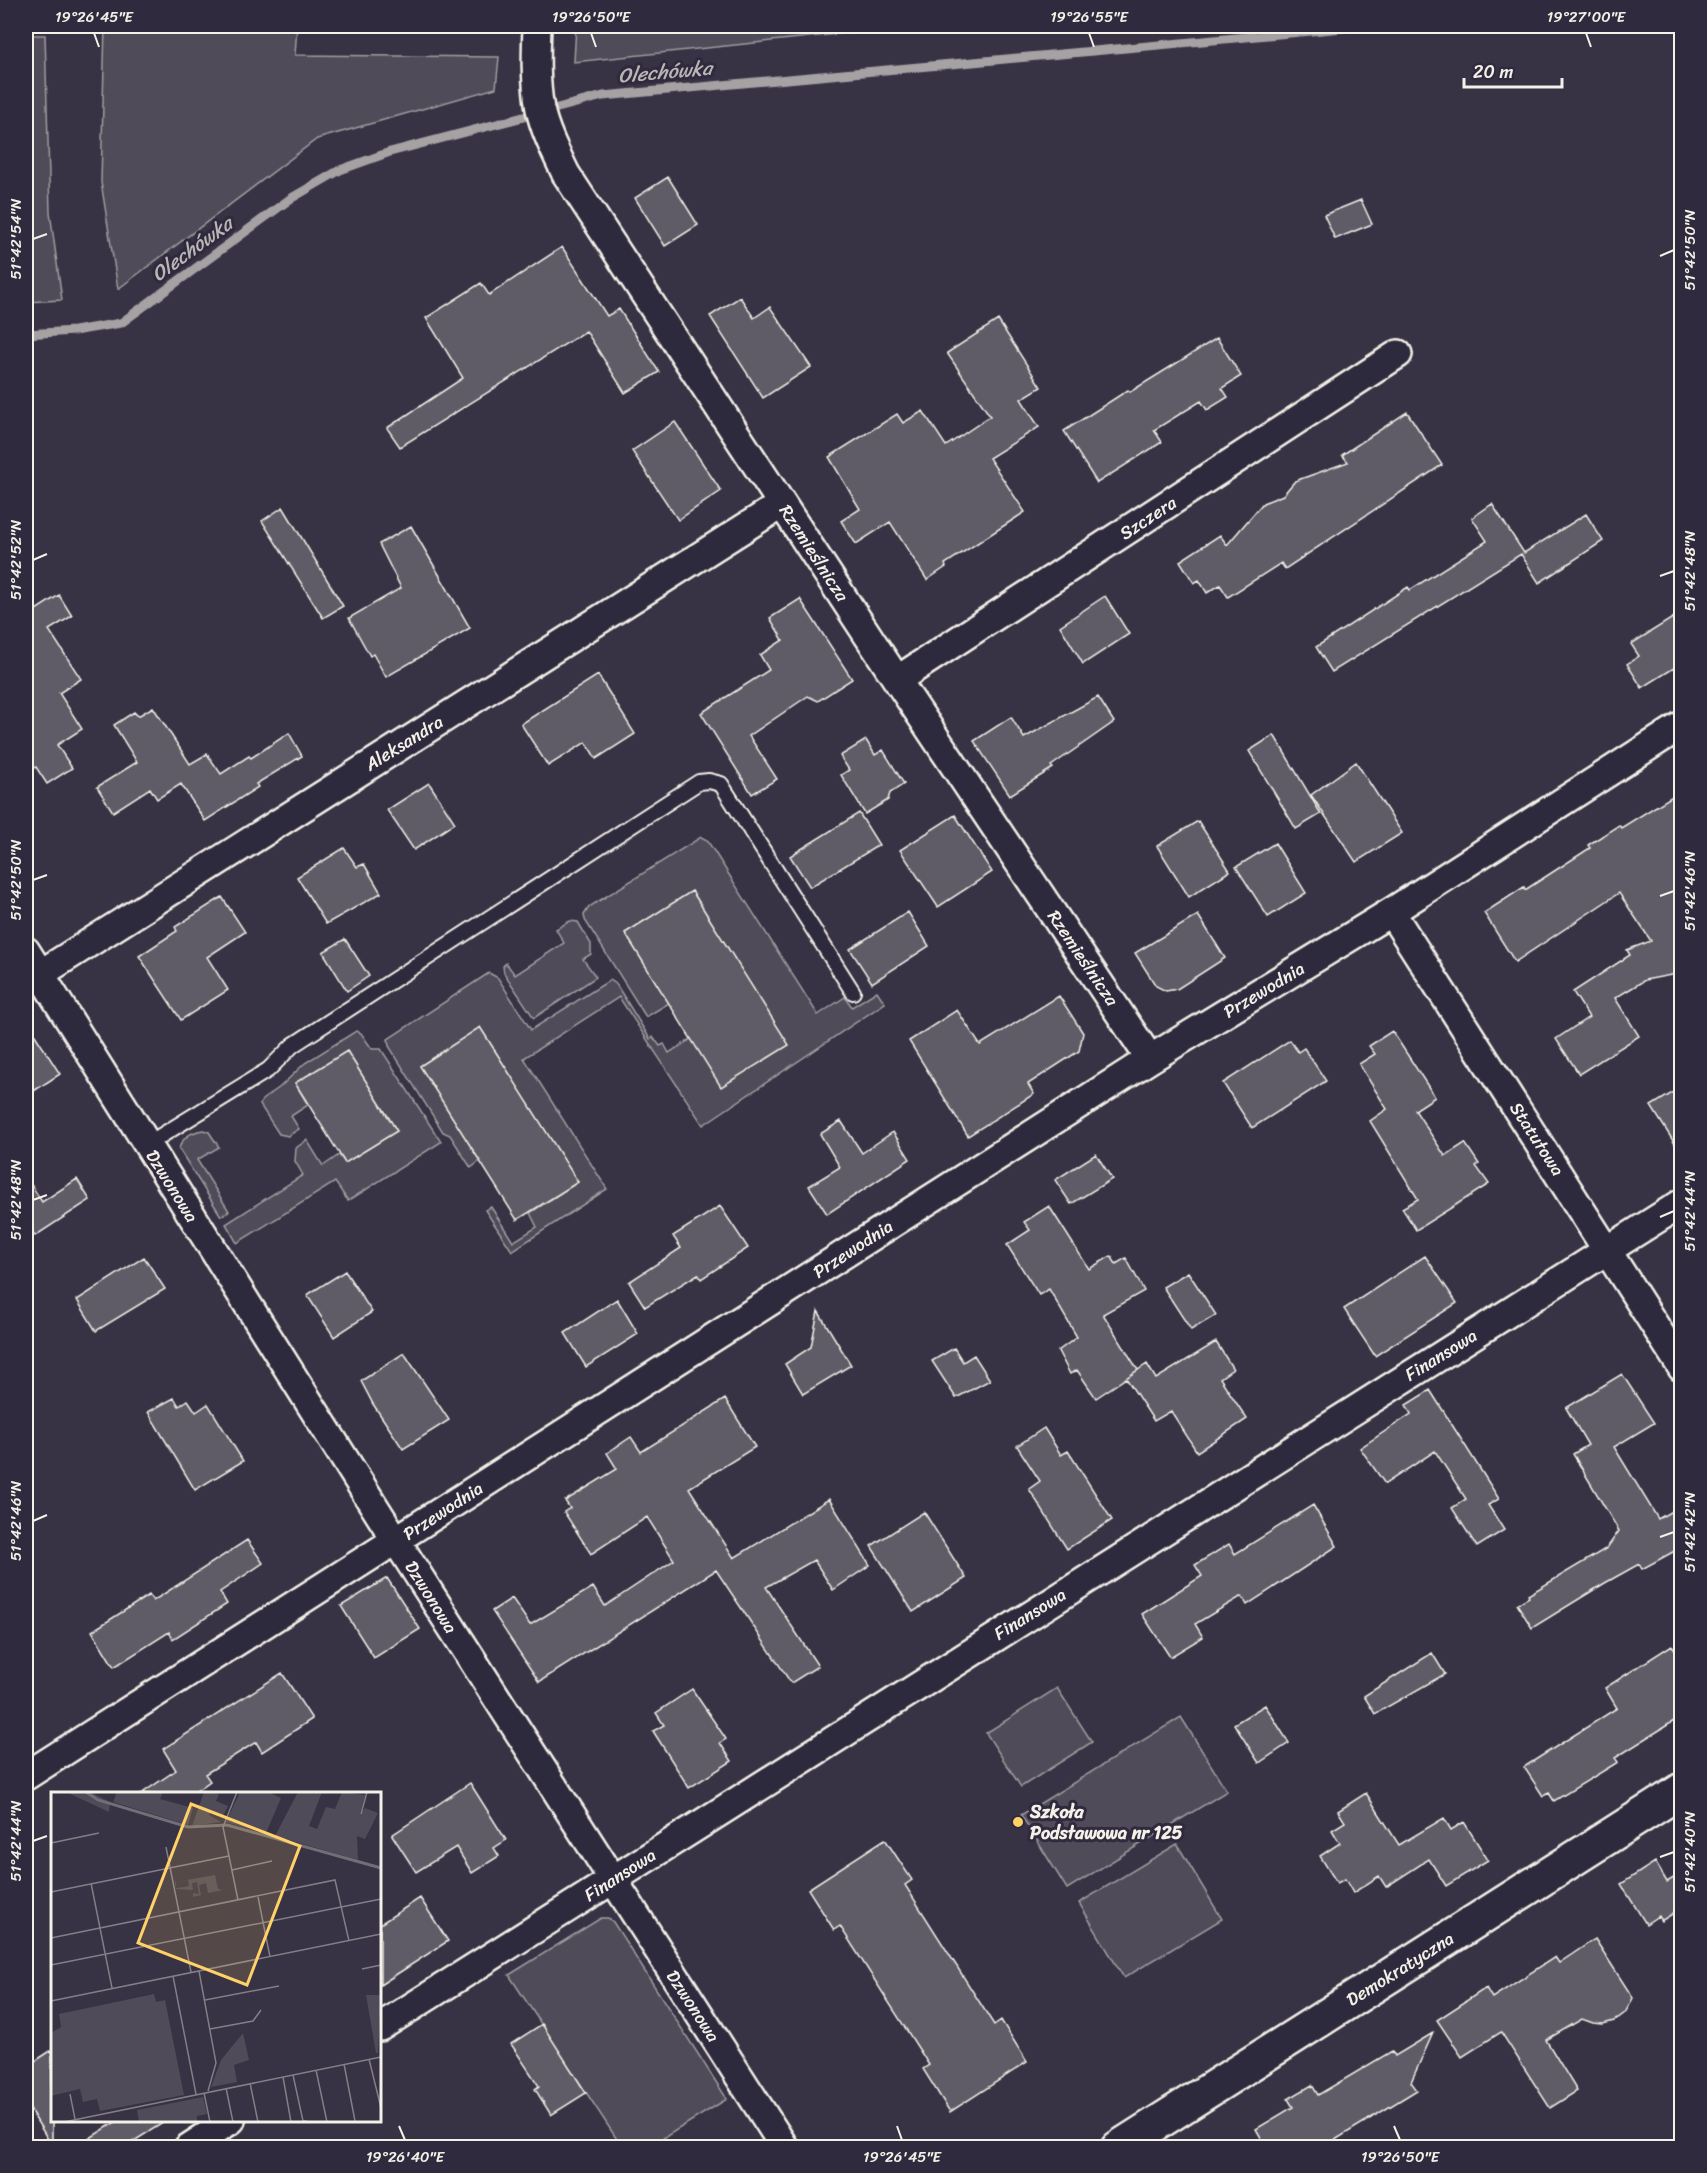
<svg xmlns="http://www.w3.org/2000/svg" width="1707" height="2173" font-family="Sriracha,sans-serif">
	<style>
		.green { fill: #504b59; stroke: #a29ea0; stroke-width: 1.5 }
		.lines { fill: none; stroke-linecap: round; stroke-linejoin: round }
		.stream { stroke: #a6a2a4; stroke-width: 9 }
		.building { fill: #5f5c67; stroke: #f4f1e8; stroke-width: 1.5 }
		.lane-casing { stroke: #f4f1e8; stroke-width: 18 }
		.street-casing { stroke: #f4f1e8; stroke-width: 32 }
		.secondary-casing { stroke: #f4f1e8; stroke-width: 38 }
		.lane { stroke: #2f2a3d; stroke-width: 14 }
		.street { stroke: #2f2a3d; stroke-width: 27 }
		.secondary { stroke: #2f2a3d; stroke-width: 33 }
		.ticks { fill: none; stroke: #f4f1e8; stroke-width: 2 }
		.poi-dot { fill: #ffd166; stroke: #2f2a3d; stroke-width: 2 }
		.labels { text-anchor: middle; dominant-baseline: central; stroke-width: 6; stroke-linejoin: round; paint-order: stroke }
		.street-label { font-size: 18px; fill: #f4f1e8; stroke: #2f2a3d }
		.poi-label { font-size: 18px; font-weight: bold; fill: #f4f1e8; stroke: #2f2a3d; text-anchor: start }
		.water-label { font-size: 20px; font-style: italic; fill: #bab6b5; stroke: #2f2a3d }
		.inset-river { fill: none; stroke: #726e77; stroke-width: 3 }
		.inset-road { fill: none; stroke: #837e86; stroke-width: 1.5 }
		.view { fill: #ffd166; fill-opacity: 0.15; stroke: #ffd166; stroke-width: 3 }
		.inset-edge { fill: none; stroke: #f4f1e8; stroke-width: 3 }
		.neatline { fill: none; stroke: #f4f1e8; stroke-width: 2 }
		.ticks-label { font-size: 15px; text-anchor: middle; fill: #f4f1e8 }
	</style>
	<rect width="100%" height="100%" fill="#373244"/>
	<filter id="ink" filterUnits="userSpaceOnUse"><feTurbulence type="fractalNoise" baseFrequency=".0167" numOctaves="2"/><feDisplacementMap in="SourceGraphic" scale="12" xChannelSelector="R" yChannelSelector="G"/><feConvolveMatrix kernelMatrix="1 2 1 2 8 2 1 2 1" color-interpolation-filters="sRGB"/></filter>
	<g filter="url(#ink)">
		<!-- green -->
		<path class="green" d="M 105,26 L 297,26 L 295,55 L 499,57 L 496,88 L 317,139 L 118,289 L 101,182 Z
			M 576,26 L 914,26 L 574,62 Z
			M 26,35 L 45,35 L 50,212 L 62,300 L 26,302 Z
			M 701,837 L 707,840 L 818,1015 L 845,997 L 852,1007 L 877,991 L 885,1003 L 703,1125 L 619,997 L 524,1058 L 607,1189 L 512,1251 L 485,1210 L 491,1207 L 513,1242 L 537,1227 L 530,1213 L 578,1182 L 480,1028 L 420,1066 L 480,1161 L 471,1168 L 450,1135 L 443,1132 L 389,1046 L 388,1039 L 489,973 L 498,978 L 531,1030 L 610,980 L 616,984 L 650,1039 L 653,1037 L 660,1046 L 664,1044 L 669,1053 L 691,1039 L 788,1045 L 692,891 L 625,933 L 669,1003 L 646,1017 L 585,920 L 584,915 L 589,907 Z
			M 570,921 L 578,922 L 591,944 L 591,954 L 583,959 L 596,977 L 534,1018 L 504,973 L 503,966 L 506,963 L 515,975 L 564,943 L 556,929 Z
			M 356,1031 L 361,1033 L 372,1049 L 381,1049 L 441,1142 L 348,1201 L 335,1182 L 237,1243 L 226,1224 L 303,1175 L 295,1161 L 296,1148 L 307,1140 L 323,1166 L 339,1155 L 345,1163 L 397,1131 L 347,1051 L 295,1083 L 308,1105 L 291,1116 L 299,1129 L 288,1136 L 279,1134 L 260,1105 L 262,1100 L 280,1087 L 305,1063 Z
			M 203,1130 L 209,1132 L 219,1147 L 197,1160 L 229,1211 L 221,1216 L 179,1149 C 182,1137 191,1132 203,1130 Z
			M 1057,1688 L 1092,1742 L 1021,1787 L 986,1733 Z
			M 1181,1717 L 1227,1791 L 1067,1889 L 1021,1815 Z
			M 1177,1844 L 1222,1919 L 1124,1978 L 1079,1903 Z
			M 601,1918 L 608,1918 L 613,1922 L 727,2099 L 649,2147 L 622,2147 L 509,1975 Z"/>
		<g class="lines">
			<!-- stream -->
			<path class="stream" d="M 26,334 L 74,331 L 121,323 L 290,199 L 340,170 L 390,152 L 603,96 L 1365,26"/>
		</g>
		<!-- building -->
		<path class="building" d="M 668,177 L 698,225 L 665,246 L 635,198 Z
			M 1361,200 L 1372,224 L 1335,239 L 1324,215 Z
			M 562,247 L 607,316 L 619,309 L 659,372 L 625,393 L 586,331 L 400,447 L 387,428 L 463,378 L 426,318 L 481,283 L 489,295 Z
			M 740,297 L 754,318 L 770,307 L 811,367 L 763,398 L 710,316 Z
			M 998,320 L 1041,387 L 1021,399 L 1039,427 L 989,458 L 1025,512 L 945,564 L 946,567 L 927,580 L 890,522 L 856,544 L 841,521 L 860,509 L 829,457 L 897,414 L 903,423 L 923,411 L 946,446 L 990,416 L 947,353 Z
			M 1217,338 L 1241,376 L 1222,388 L 1228,397 L 1207,410 L 1201,401 L 1154,430 L 1162,442 L 1097,483 L 1064,431 L 1128,390 L 1130,392 Z
			M 1407,412 L 1442,465 L 1285,569 L 1281,563 L 1228,597 L 1220,585 L 1207,593 L 1199,580 L 1194,583 L 1180,561 L 1220,535 L 1227,545 L 1263,503 L 1283,495 L 1295,481 L 1348,462 L 1342,455 Z
			M 675,422 L 721,491 L 678,520 L 632,451 Z
			M 1492,504 L 1524,553 L 1586,514 L 1603,541 L 1539,583 L 1521,554 L 1332,672 L 1316,647 L 1408,587 L 1410,590 L 1487,541 L 1472,518 Z
			M 283,507 L 343,606 L 323,618 L 262,521 Z
			M 411,526 L 470,628 L 386,677 L 373,654 L 370,656 L 349,618 L 401,588 L 379,544 Z
			M 26,593 L 36,610 L 59,595 L 72,616 L 49,630 L 81,679 L 59,693 L 82,729 L 57,745 L 72,768 L 47,784 L 36,767 L 26,774 Z
			M 1105,596 L 1129,634 L 1083,664 L 1060,626 Z
			M 800,599 L 852,679 L 818,701 L 808,696 L 749,736 L 777,779 L 752,794 L 701,713 L 769,670 L 760,655 L 783,640 L 770,618 Z
			M 1682,612 L 1682,663 L 1642,688 L 1627,664 L 1639,656 L 1631,644 Z
			M 598,675 L 635,734 L 596,759 L 586,742 L 548,766 L 521,724 Z
			M 1098,697 L 1114,722 L 1051,766 L 1053,768 L 1010,795 L 974,741 L 1011,717 L 1024,738 Z
			M 153,707 L 190,764 L 207,754 L 221,774 L 249,756 L 251,758 L 289,733 L 302,756 L 256,784 L 258,787 L 205,821 L 181,784 L 157,799 L 150,788 L 113,812 L 97,787 L 137,762 L 114,725 L 134,712 L 138,716 Z
			M 1274,735 L 1321,814 L 1296,829 L 1249,751 Z
			M 866,740 L 875,755 L 883,750 L 904,784 L 890,793 L 888,800 L 865,814 L 841,775 L 849,770 L 840,756 Z
			M 1356,762 L 1402,833 L 1356,862 L 1311,795 Z
			M 429,783 L 455,823 L 414,850 L 387,810 Z
			M 1682,790 L 1682,973 L 1645,980 L 1615,998 L 1639,1036 L 1579,1074 L 1556,1039 L 1589,1017 L 1573,992 L 1630,955 L 1627,950 L 1651,941 L 1619,893 L 1515,962 L 1484,913 L 1524,887 L 1525,890 L 1590,848 L 1588,845 L 1619,825 L 1621,828 Z
			M 859,813 L 879,845 L 810,887 L 790,856 Z
			M 955,815 L 992,872 L 938,907 L 900,850 Z
			M 1198,821 L 1230,871 L 1189,897 L 1157,846 Z
			M 1275,843 L 1306,893 L 1268,917 L 1236,867 Z
			M 344,848 L 357,867 L 364,864 L 381,893 L 326,924 L 297,877 Z
			M 692,891 L 789,1045 L 721,1087 L 625,933 Z
			M 222,897 L 245,932 L 207,957 L 228,990 L 181,1020 L 139,956 L 177,931 L 175,927 Z
			M 908,912 L 929,946 L 872,983 L 850,949 Z
			M 1198,915 L 1225,958 L 1177,989 L 1166,991 L 1156,986 L 1135,953 Z
			M 345,939 L 369,976 L 347,991 L 323,952 Z
			M 1059,996 L 1083,1033 L 1079,1051 L 1028,1084 L 1034,1094 L 968,1136 L 909,1041 L 957,1010 L 980,1045 Z
			M 26,1021 L 60,1074 L 26,1096 Z
			M 480,1027 L 578,1182 L 517,1220 L 420,1066 Z
			M 1392,1031 L 1435,1097 L 1415,1110 L 1445,1156 L 1465,1143 L 1479,1164 L 1476,1166 L 1489,1184 L 1416,1230 L 1402,1208 L 1418,1199 L 1370,1121 L 1387,1109 L 1359,1064 L 1375,1054 L 1369,1046 Z
			M 1290,1040 L 1298,1052 L 1304,1048 L 1326,1081 L 1252,1128 L 1223,1083 Z
			M 347,1051 L 397,1131 L 345,1163 L 295,1083 Z
			M 1682,1087 L 1682,1155 L 1651,1106 Z
			M 841,1121 L 862,1153 L 893,1132 L 910,1159 L 827,1214 L 809,1186 L 840,1167 L 820,1134 Z
			M 1096,1154 L 1112,1179 L 1071,1204 L 1055,1180 Z
			M 26,1177 L 42,1202 L 77,1179 L 90,1200 L 35,1236 L 26,1221 Z
			M 720,1206 L 748,1248 L 701,1279 L 698,1274 L 645,1307 L 629,1282 L 681,1248 L 673,1236 Z
			M 1049,1206 L 1089,1269 L 1111,1256 L 1116,1264 L 1126,1258 L 1144,1291 L 1103,1314 L 1138,1370 L 1096,1398 L 1077,1370 L 1070,1374 L 1058,1351 L 1077,1337 L 1049,1289 L 1039,1295 L 1007,1245 L 1030,1230 L 1024,1222 Z
			M 1425,1256 L 1457,1303 L 1375,1356 L 1344,1309 Z
			M 144,1257 L 165,1289 L 96,1331 L 77,1300 Z
			M 345,1271 L 372,1312 L 334,1337 L 307,1295 Z
			M 1188,1272 L 1216,1315 L 1191,1330 L 1163,1287 Z
			M 617,1299 L 638,1334 L 586,1367 L 565,1333 Z
			M 818,1311 L 851,1365 L 803,1394 L 785,1364 L 811,1347 Z
			M 1216,1342 L 1233,1369 L 1220,1378 L 1247,1419 L 1197,1452 L 1171,1411 L 1154,1421 L 1126,1378 L 1147,1364 L 1156,1379 Z
			M 954,1348 L 963,1362 L 974,1355 L 990,1380 L 956,1398 L 932,1361 Z
			M 404,1353 L 449,1420 L 403,1449 L 373,1404 L 361,1381 Z
			M 1622,1374 L 1654,1423 L 1614,1447 L 1658,1519 L 1682,1505 L 1682,1547 L 1642,1569 L 1639,1564 L 1605,1583 L 1532,1628 L 1517,1604 L 1529,1597 L 1528,1595 L 1607,1548 L 1619,1531 L 1573,1454 L 1588,1445 L 1566,1408 Z
			M 1430,1390 L 1499,1499 L 1488,1505 L 1504,1530 L 1477,1547 L 1452,1508 L 1466,1499 L 1435,1451 L 1385,1484 L 1360,1448 L 1411,1414 L 1406,1405 Z
			M 174,1398 L 179,1406 L 188,1400 L 196,1412 L 208,1404 L 243,1461 L 195,1490 L 148,1412 Z
			M 725,1399 L 755,1447 L 689,1488 L 734,1558 L 829,1499 L 870,1565 L 833,1590 L 814,1560 L 766,1587 L 818,1666 L 791,1683 L 716,1570 L 539,1682 L 492,1611 L 512,1598 L 530,1625 L 593,1587 L 605,1606 L 674,1560 L 647,1517 L 591,1554 L 564,1512 L 570,1508 L 565,1501 L 617,1469 L 607,1453 L 631,1437 L 641,1452 Z
			M 1044,1428 L 1061,1455 L 1068,1451 L 1112,1520 L 1067,1549 L 1029,1489 L 1040,1481 L 1017,1446 Z
			M 1313,1505 L 1337,1546 L 1247,1605 L 1242,1596 L 1195,1624 L 1203,1637 L 1170,1657 L 1142,1614 L 1202,1576 L 1195,1565 L 1229,1544 L 1235,1554 Z
			M 924,1512 L 966,1578 L 913,1612 L 871,1546 Z
			M 247,1540 L 263,1563 L 220,1592 L 227,1604 L 173,1639 L 169,1632 L 114,1667 L 92,1631 L 149,1595 L 153,1601 Z
			M 387,1578 L 420,1629 L 374,1658 L 341,1606 Z
			M 1672,1645 L 1682,1660 L 1682,1716 L 1615,1758 L 1618,1762 L 1554,1801 L 1549,1793 L 1543,1796 L 1524,1767 L 1617,1708 L 1605,1688 Z
			M 1432,1653 L 1445,1674 L 1375,1714 L 1364,1696 Z
			M 282,1673 L 312,1719 L 262,1752 L 256,1742 L 205,1774 L 210,1781 L 192,1794 L 141,1794 L 176,1770 L 163,1749 Z
			M 692,1689 L 726,1739 L 720,1743 L 732,1761 L 689,1788 L 653,1731 L 664,1725 L 656,1713 Z
			M 1265,1705 L 1289,1743 L 1259,1763 L 1234,1724 Z
			M 470,1783 L 506,1840 L 494,1848 L 499,1856 L 472,1873 L 456,1847 L 416,1872 L 392,1835 Z
			M 1366,1793 L 1399,1845 L 1444,1818 L 1451,1830 L 1464,1822 L 1488,1860 L 1446,1886 L 1429,1859 L 1386,1887 L 1379,1876 L 1353,1893 L 1345,1879 L 1337,1883 L 1320,1856 L 1340,1843 L 1332,1830 L 1345,1822 L 1338,1811 Z
			M 885,1839 L 912,1880 L 905,1885 L 994,2025 L 1001,2020 L 1027,2062 L 950,2112 L 923,2069 L 929,2065 L 840,1926 L 834,1930 L 808,1889 Z
			M 1655,1862 L 1667,1882 L 1682,1873 L 1682,1908 L 1661,1921 L 1658,1916 L 1646,1924 L 1621,1884 Z
			M 420,1898 L 448,1941 L 380,1985 L 380,1924 Z
			M 1595,1939 L 1633,1998 L 1625,2013 L 1614,2021 L 1603,2024 L 1593,2023 L 1582,2019 L 1546,2040 L 1577,2091 L 1550,2108 L 1501,2032 L 1462,2057 L 1437,2020 L 1486,1988 L 1492,1998 L 1555,1957 L 1559,1963 Z
			M 542,2024 L 586,2093 L 551,2115 L 535,2089 L 539,2086 L 511,2044 Z
			M 1433,2033 L 1411,2082 L 1417,2090 L 1322,2148 L 1267,2148 L 1256,2129 L 1293,2107 L 1288,2099 L 1312,2085 L 1318,2095 L 1392,2051 L 1395,2056 Z
			M 52,2050 L 52,2146 L 26,2103 L 26,2067 Z
			M 117,2121 L 166,2121 L 123,2148 L 74,2148 Z"/>
		<g class="lines">
			<defs>
				<path id="lane" d="M 146,1145 L 268,1070 L 293,1045 L 699,782 L 709,781 L 721,784 L 853,992"/>
				<path id="street" d="M 537,26 C 536,53 535,82 540,109 C 545,132 556,153 566,174 L 897,680 L 1150,1059
					M 897,680 L 1398,354
					M 1391,912 L 1682,1368
					M 26,951 L 381,1517 L 785,2148
					M 26,983 L 782,504
					M 26,1776 L 1150,1059 L 1391,912 L 1682,725
					M 380,2027 L 1682,1203
					M 188,2148 L 231,2120"/>
				<path id="secondary" d="M 1118,2148 L 1682,1790"/>
			</defs>
			<!-- lane casing -->
			<use href="#lane" class="lane-casing"/>
			<!-- street casing -->
			<use href="#street" class="street-casing"/>
			<!-- secondary casing -->
			<use href="#secondary" class="secondary-casing"/>
			<!-- lane -->
			<use href="#lane" class="lane"/>
			<!-- street -->
			<use href="#street" class="street"/>
			<!-- secondary -->
			<use href="#secondary" class="secondary"/>
		</g>
	</g>
	<!-- ticks -->
	<path class="ticks" d="M 94,33 L 99,47M 591,33 L 596,47M 1089,33 L 1094,47M 1586,33 L 1591,47M 33,239 L 47,234M 1660,256 L 1674,250M 33,560 L 47,554M 1660,576 L 1674,571M 33,880 L 47,875M 1660,896 L 1674,891M 33,1200 L 47,1195M 1660,1217 L 1674,1211M 33,1521 L 47,1515M 1660,1537 L 1674,1532M 33,1841 L 47,1836M 1660,1857 L 1674,1852M 399,2126 L 405,2140M 897,2126 L 902,2140M 1394,2126 L 1400,2140"/>
	<!-- markers -->
	<circle class="poi-dot" cx="1018" cy="1822" r="6"/>
	<g class="labels">
		<!-- street labels -->
		<g class="street-label">
			<text transform="translate(1148 518) rotate(-33)">Szczera</text>
			<text transform="translate(814 553) rotate(57)">Rzemieślnicza</text>
			<text transform="translate(404 743) rotate(-32)">Aleksandra</text>
			<text transform="translate(1083 958) rotate(56)">Rzemieślnicza</text>
			<text transform="translate(1264 990) rotate(-31)">Przewodnia</text>
			<text transform="translate(1537 1139) rotate(57)">Statutowa</text>
			<text transform="translate(172 1186) rotate(58)">Dzwonowa</text>
			<text transform="translate(853 1249) rotate(-33)">Przewodnia</text>
			<text transform="translate(1441 1355) rotate(-32)">Finansowa</text>
			<text transform="translate(443 1511) rotate(-33)">Przewodnia</text>
			<text transform="translate(431 1597) rotate(58)">Dzwonowa</text>
			<text transform="translate(1030 1614) rotate(-32)">Finansowa</text>
			<text transform="translate(620 1875) rotate(-33)">Finansowa</text>
			<text transform="translate(1400 1969) rotate(-32)">Demokratyczna</text>
			<text transform="translate(693 2006) rotate(57)">Dzwonowa</text>
		</g>
		<!-- poi labels -->
		<g class="poi-label">
			<text x="1030" y="1812">Szkoła<tspan x="1030" dy="21">Podstawowa nr 125</tspan></text>
		</g>
		<!-- water labels -->
		<g class="water-label">
			<text transform="translate(665 72) rotate(-5)">Olechówka</text>
			<text transform="translate(192 249) rotate(-36)">Olechówka</text>
		</g>
	</g>
	<!-- overview -->
	<g transform="translate(51 1792)">
		<rect width="330" height="330" fill="#373244"/>
		<path d="M 15,0 L 39,0 L 59,10 L 58,20 ZM 66,0 L 112,0 L 109,7 L 142,16 L 137,33 L 62,10 ZM 153,0 L 168,2 L 165,9 L 177,14 L 172,24 L 160,19 L 158,23 L 170,30 L 141,34 ZM 189,0 L 217,0 L 230,6 L 215,41 L 175,30 ZM 247,0 L 271,0 L 258,34 L 266,37 L 275,15 L 284,17 L 291,0 L 314,3 L 309,22 L 314,16 L 327,21 L 314,47 L 306,44 L 307,68 L 224,44 ZM 164,83 L 167,97 L 172,98 L 157,101 L 155,91 L 148,93 L 150,103 L 142,105 L 142,101 L 148,102 L 146,90 L 141,91 L 142,98 L 125,97 L 124,90 L 125,89 L 125,96 L 134,95 L 138,94 L 137,88 L 130,89 ZM 103,202 L 105,210 L 114,208 L 133,303 L 49,319 L 46,307 L 32,310 L 29,297 L 0,304 L 0,241 L 10,235 L 8,222 ZM 315,203 L 330,203 L 327,261 L 325,261 ZM 192,241 L 198,268 L 183,273 L 186,290 L 160,295 L 170,268 ZM 152,305 L 156,322 L 146,324 L 146,330 L 88,330 L 86,318 Z" fill="#504b59"/>
		<path class="inset-river" d="M 35,0 L 47,8 L 137,35 L 176,33 L 330,76"/>
		<path class="inset-road" d="M 186,0 L 172,35 L 187,108M 310,22 L 316,0M 0,51 L 48,41M 115,55 L 140,180M 181,78 L 221,69M 40,91 L 61,196M 0,100 L 178,64M 207,105 L 219,165M 0,146 L 284,88 L 298,149M 0,173 L 330,107M 311,177 L 330,173M 148,179 L 165,271 L 157,299M 122,184 L 145,302M 154,208 L 228,194M 0,209 L 330,142M 159,237 L 202,229 L 210,218M 318,267 L 330,316M 293,272 L 304,329M 265,278 L 276,330M 242,283 L 252,329 L 256,329M 232,285 L 240,330M 199,291 L 207,330M 175,296 L 182,330M 153,301 L 159,330M 19,302 L 24,327M 13,330 L 330,265"/>
		<path class="view" d="M 140,12 L 249,54 L 196,193 L 87,151 Z"/>
		<rect width="330" height="330" class="inset-edge"/>
	</g>
	<!-- margin -->
	<rect width="1707" height="2173" fill="none" stroke="#2f2a3d" stroke-width="66"/>
	<!-- scale -->
	<path d="M1464 78v9h98v-9" fill="none" stroke="#f4f1e8" stroke-width="3"/>
	<text x="1473" y="78" font-size="18" fill="#f4f1e8" stroke="#2f2a3d" stroke-width="4.5" paint-order="stroke">20 m</text>
	<rect x="33" y="33" width="1641" height="2107" class="neatline"/>
	<g class="ticks-label">
		<text x="94" y="22">19°26'45"E</text>
		<text x="591" y="22">19°26'50"E</text>
		<text x="1089" y="22">19°26'55"E</text>
		<text x="1586" y="22">19°27'00"E</text>
		<text transform="translate(16 239) rotate(-90)" y="5">51°42'54"N</text>
		<text transform="translate(1690 250) rotate(-90)" y="5">51°42'50"N</text>
		<text transform="translate(16 560) rotate(-90)" y="5">51°42'52"N</text>
		<text transform="translate(1690 571) rotate(-90)" y="5">51°42'48"N</text>
		<text transform="translate(16 880) rotate(-90)" y="5">51°42'50"N</text>
		<text transform="translate(1690 891) rotate(-90)" y="5">51°42'46"N</text>
		<text transform="translate(16 1200) rotate(-90)" y="5">51°42'48"N</text>
		<text transform="translate(1690 1211) rotate(-90)" y="5">51°42'44"N</text>
		<text transform="translate(16 1521) rotate(-90)" y="5">51°42'46"N</text>
		<text transform="translate(1690 1532) rotate(-90)" y="5">51°42'42"N</text>
		<text transform="translate(16 1841) rotate(-90)" y="5">51°42'44"N</text>
		<text transform="translate(1690 1852) rotate(-90)" y="5">51°42'40"N</text>
		<text x="405" y="2162">19°26'40"E</text>
		<text x="902" y="2162">19°26'45"E</text>
		<text x="1400" y="2162">19°26'50"E</text>
	</g>
</svg>
